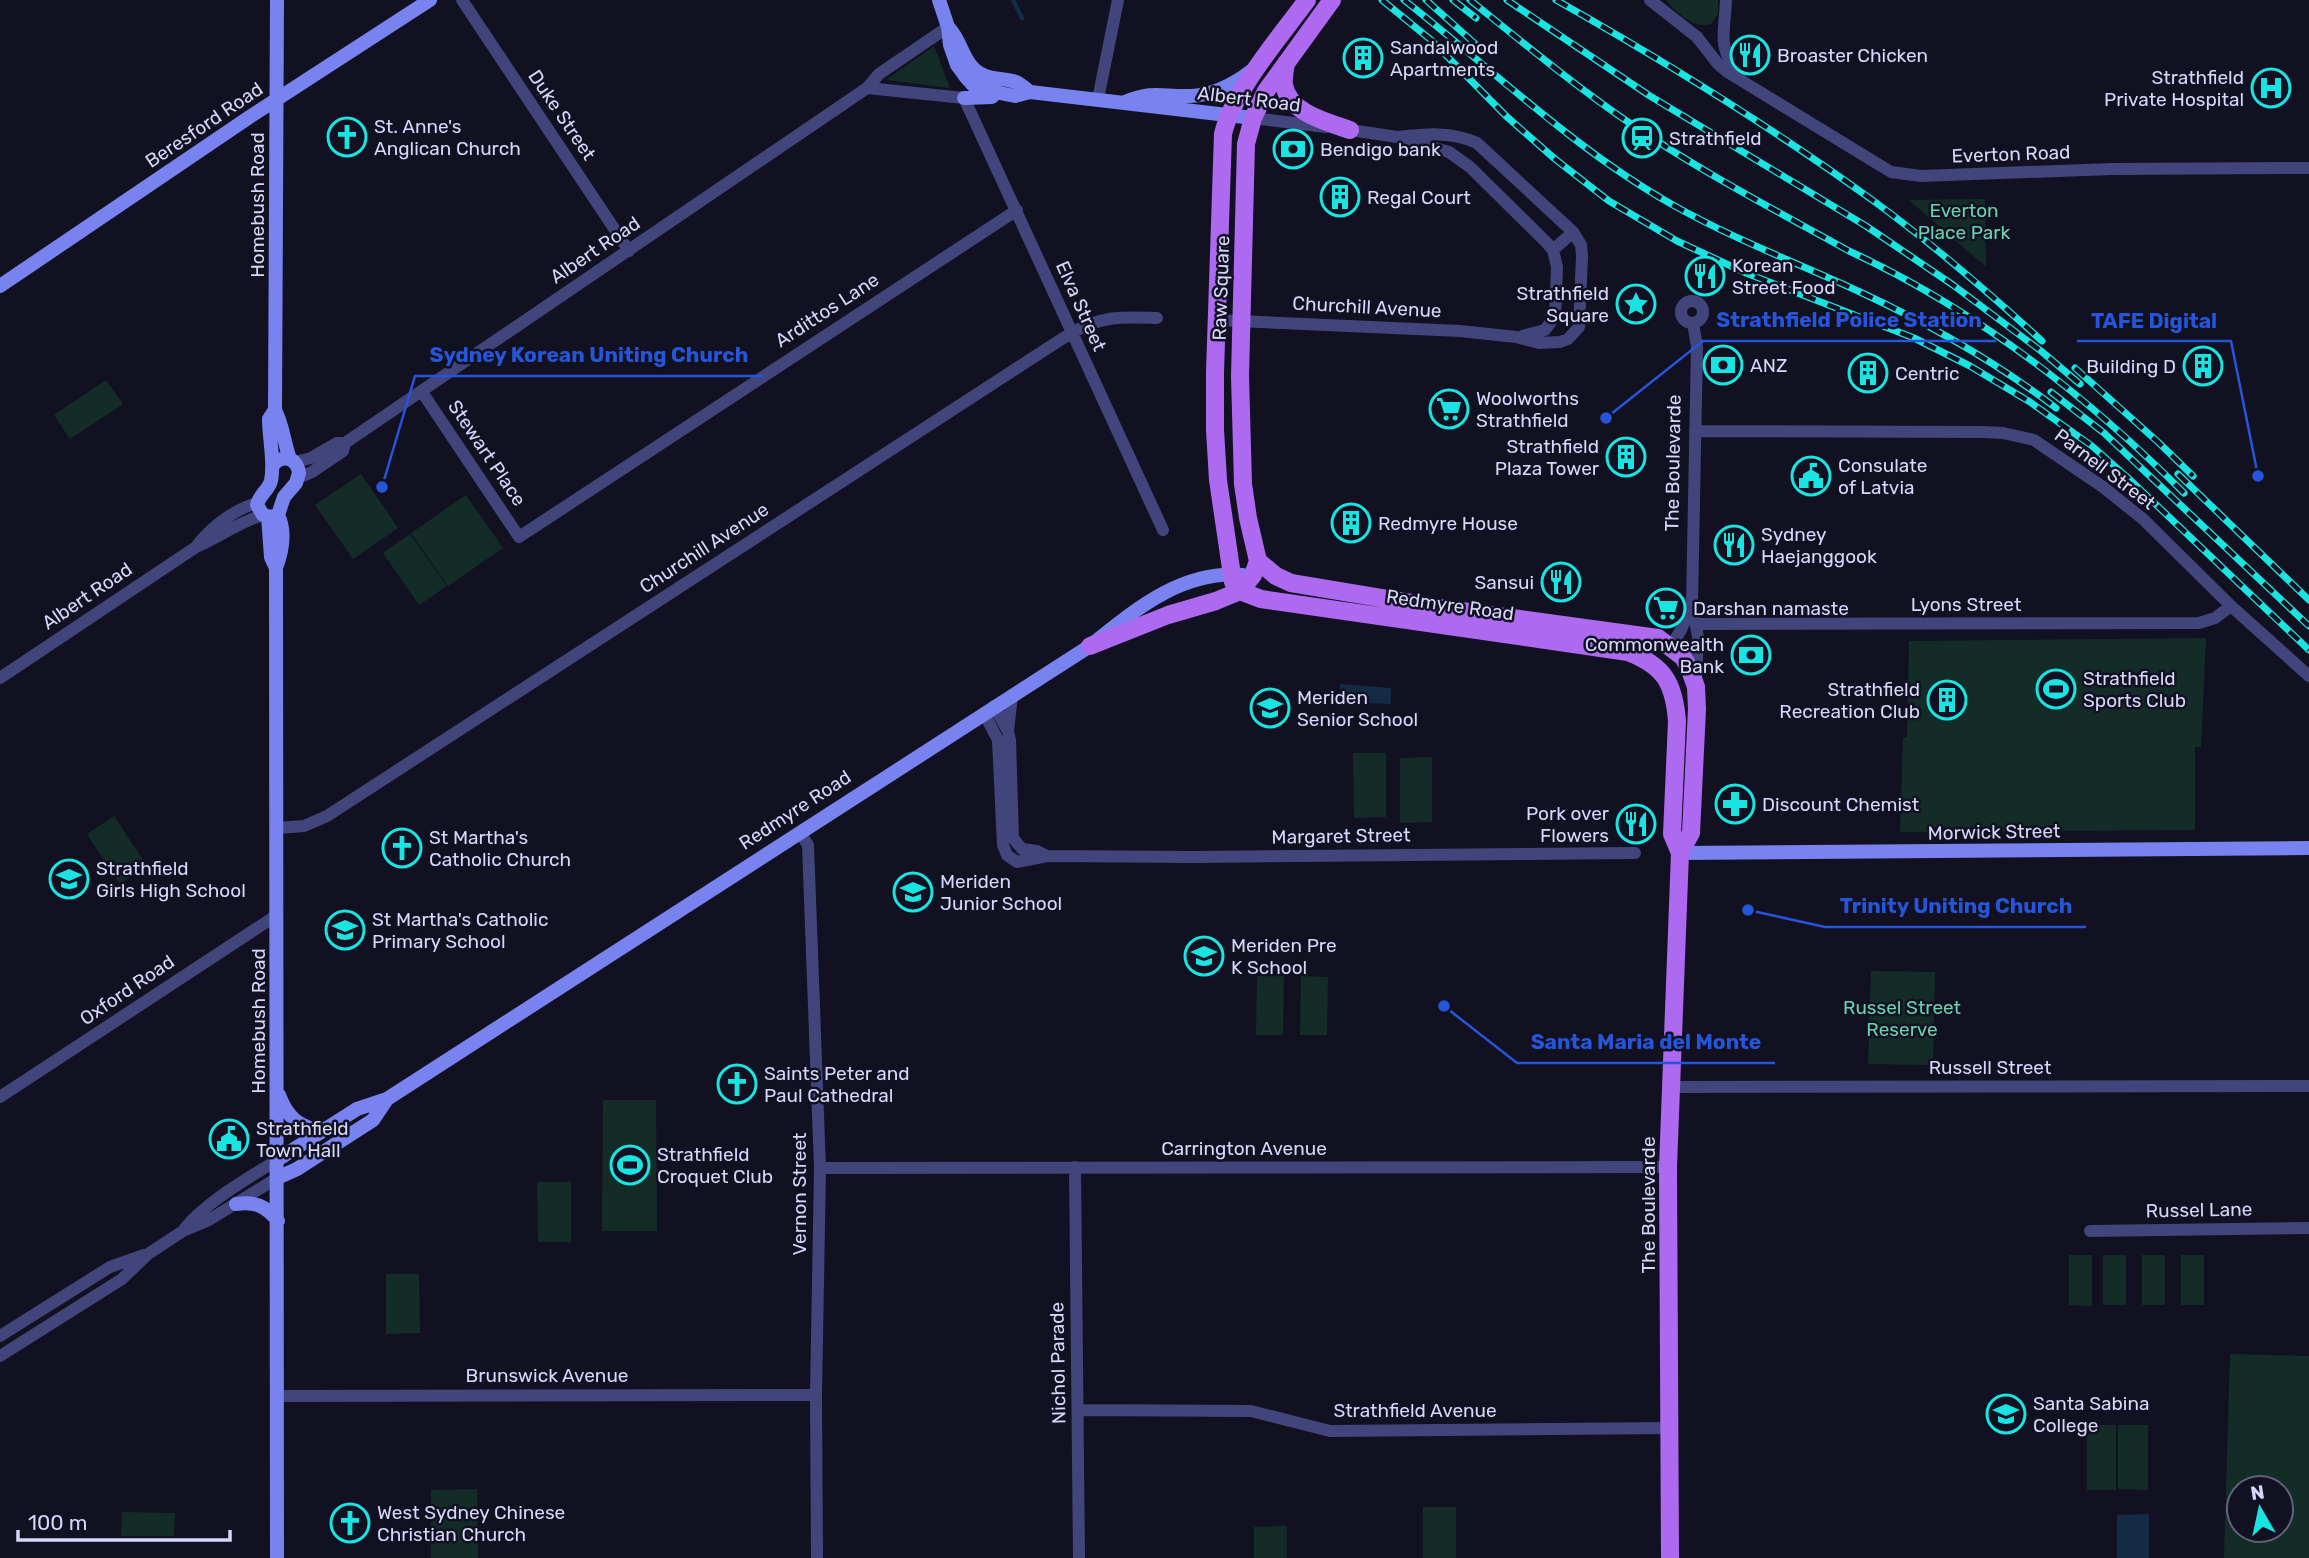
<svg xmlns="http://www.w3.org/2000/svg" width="2309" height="1558" font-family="Rubik,sans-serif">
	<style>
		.green { fill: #142c28; fill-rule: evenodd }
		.water { fill: #132b44 }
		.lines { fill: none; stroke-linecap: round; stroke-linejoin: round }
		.stream { stroke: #132b44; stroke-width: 4.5 }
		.street { stroke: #41457c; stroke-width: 12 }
		.secondary { stroke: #7883f0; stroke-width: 14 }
		.primary { stroke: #ad69ef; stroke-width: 18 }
		.rail-casing { stroke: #19e4e1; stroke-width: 7 }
		.rail { stroke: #121122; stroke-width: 4.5; stroke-dasharray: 13; stroke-linecap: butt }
		.labels { text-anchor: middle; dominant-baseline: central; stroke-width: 5; stroke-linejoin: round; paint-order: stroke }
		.poi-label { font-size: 19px; fill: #d6d7fb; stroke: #121122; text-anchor: start }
		.street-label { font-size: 19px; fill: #d6d7fb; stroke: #121122 }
		.park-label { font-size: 19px; fill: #6ad3ad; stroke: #121122 }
		.leader { fill: none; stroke: #2655da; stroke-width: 2.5 }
		.callout-dot { fill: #2655da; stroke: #121122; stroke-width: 2.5 }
		.callout-label { font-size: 21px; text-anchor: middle; font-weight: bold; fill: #2655da; stroke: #121122; stroke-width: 5; stroke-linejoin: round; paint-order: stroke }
	</style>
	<rect width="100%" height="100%" fill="#121122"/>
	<!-- green -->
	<path class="green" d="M 1666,0 L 1718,0 L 1718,14 L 1711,24 C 1694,29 1677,13 1666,0 Z
		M 934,46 L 950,88 L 886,80 Z
		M 1985,199 L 1986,267 L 1909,200 Z
		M 106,380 L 123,404 L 70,439 L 54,415 Z
		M 361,474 L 398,528 L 353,559 L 315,505 Z
		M 466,495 L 503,548 L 448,586 L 411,533 Z
		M 410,534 L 447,586 L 419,605 L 383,553 Z
		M 2206,638 L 2201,747 L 2195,747 L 2195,830 L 1900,832 L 1903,738 L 1907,737 L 1909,641 Z
		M 1353,753 L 1386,753 L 1386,817 L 1354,818 Z
		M 1432,757 L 1432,822 L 1400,823 L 1400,758 Z
		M 114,816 L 147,866 L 120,884 L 87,834 Z
		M 1871,971 L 1935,972 L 1933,1065 L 1868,1064 Z
		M 1257,976 L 1284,976 L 1283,1035 L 1256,1035 Z
		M 1301,976 L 1328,977 L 1327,1035 L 1300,1035 Z
		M 603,1100 L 656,1100 L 657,1231 L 602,1231 Z
		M 537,1182 L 571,1182 L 571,1242 L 538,1242 Z
		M 2069,1255 L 2092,1255 L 2092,1306 L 2069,1305 Z
		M 2103,1255 L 2126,1255 L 2126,1305 L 2103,1305 Z
		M 2142,1255 L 2165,1255 L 2165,1305 L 2142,1305 Z
		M 2181,1255 L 2204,1255 L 2204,1305 L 2181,1305 Z
		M 386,1274 L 419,1274 L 420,1333 L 386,1334 Z
		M 2230,1354 L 2309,1356 L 2309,1558 L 2224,1558 ZM 2239,1488 L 2281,1488 L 2281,1530 L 2239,1530 Z
		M 2087,1425 L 2116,1425 L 2116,1490 L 2087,1490 Z
		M 2118,1425 L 2148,1425 L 2148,1490 L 2118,1489 Z
		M 477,1489 L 478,1558 L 431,1558 L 431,1490 Z
		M 1456,1507 L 1456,1558 L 1423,1558 L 1423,1507 Z
		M 122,1512 L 175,1513 L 174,1536 L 121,1536 Z
		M 1287,1526 L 1287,1558 L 1254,1558 L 1254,1527 Z"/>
	<!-- water -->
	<path class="water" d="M 1340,684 L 1391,688 L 1391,704 L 1340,702 Z
		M 2149,1514 L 2149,1558 L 2117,1558 L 2117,1515 Z"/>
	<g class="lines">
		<!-- stream -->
		<path class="stream" d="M 1013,0 L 1022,18"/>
		<!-- street -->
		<path class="street" d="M 462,0 L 629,251
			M 1650,0 L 1697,37 L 1718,64 L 1729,73 L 1891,172 L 1921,176 L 2112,169 L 2309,168
			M 1726,0 C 1725,33 1716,45 1739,75
			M 867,88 L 964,98 L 1163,530
			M 1098,99 L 1118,0
			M 1253,118 L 1326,127
			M 1344,129 L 1397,137 L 1449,152 L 1470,167 L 1547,243 L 1553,250 L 1557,267 L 1555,316 L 1545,330 L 1522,336
			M 1553,250 L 1573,232
			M1681 312a11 11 0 1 1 22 0a11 11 0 1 1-22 0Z
			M 1216,320 L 1460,331 L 1516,337 L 1539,343 L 1560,342 L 1568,339 L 1579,327 L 1582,256 L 1581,245 L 1573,232 L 1477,143 C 1452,131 1425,134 1397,137
			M 1693,323 L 1697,347 L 1692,604 L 1698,637 L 1696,679
			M 422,392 L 519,537 L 1017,210
			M 1695,431 L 1982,432 L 2003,433 L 2034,440 L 2103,487 L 2143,519 L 2231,606 L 2309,676
			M 295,462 L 311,458 L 337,443 L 345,443 L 867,88 L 879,74 L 948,27
			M 298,478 L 312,472 L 343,451 L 345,443
			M 198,544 C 213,526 235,509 257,503
			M 1697,624 L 2199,623 L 2215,618 L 2231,606
			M 1671,646 L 1681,630 L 1692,604
			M 0,678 L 196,547 C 219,537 239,522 263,515
			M 994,706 L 1008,731 L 1010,740 L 1013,838 L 1022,849 L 1037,851 L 1047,856
			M 984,713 L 998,740 L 1003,845 L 1007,855 L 1017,862 L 1047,856 L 1193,857 L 1635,853
			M 1008,731 L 1012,695
			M 278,828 L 304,826 L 327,816 L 1071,333 C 1105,315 1121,317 1157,318
			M 800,833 L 808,845 L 820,1168 L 816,1395 L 817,1558
			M 1670,1087 L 2309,1086
			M 0,1097 L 277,915
			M 1075,1167 L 1079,1558
			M 820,1168 L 1668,1167
			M 185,1228 C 210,1199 246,1180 277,1160
			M 2090,1231 L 2309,1228
			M 0,1336 L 110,1267 L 144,1255
			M 0,1356 L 122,1279 L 148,1254 L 183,1231 L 209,1220 L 277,1178
			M 278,1396 L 816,1395
			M 1078,1410 L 1251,1411 L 1330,1431 L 1670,1428"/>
		<!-- secondary -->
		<path class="secondary" d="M 277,0 L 275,410 C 283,425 284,443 290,459
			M 939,0 L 948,27 L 950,45 L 957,65 L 965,76 L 973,85 L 984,90 L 1015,96 L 1030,92 L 1253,118
			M 948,27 C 961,40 962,58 974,69 C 986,81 1002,77 1016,82 C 1021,84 1026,89 1030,92
			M 964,98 L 992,97
			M 1125,102 C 1154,90 1162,97 1190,96 C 1213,95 1233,85 1251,71
			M 0,286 L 251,116 L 430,0
			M 275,410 L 269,419 C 269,439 275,462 271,481 C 268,491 259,495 257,505 L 263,515 L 270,517 L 278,515
			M 273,465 C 282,454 297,457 299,473 L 296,483 L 284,497 L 278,515 C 286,532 282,552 276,568 L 277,1558
			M 268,516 L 271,557 L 276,568
			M 1680,853 L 2309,848
			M 279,1095 C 287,1117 300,1129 324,1130
			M 277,1160 L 357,1109 L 387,1099 L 1090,646 C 1135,610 1181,570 1243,575
			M 277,1178 L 297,1169 L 373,1120 L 387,1099
			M 236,1204 C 255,1201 266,1206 278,1221"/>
		<!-- primary -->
		<path class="primary" d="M 1307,0 C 1280,37 1233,91 1223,134 L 1215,372 L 1215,430 L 1218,480 L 1233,582 L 1240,591 L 1261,599 L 1628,652 C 1665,666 1674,684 1677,721 L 1672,834 L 1680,853
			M 1332,0 L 1266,91 L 1253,118 L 1246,144 L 1240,376 L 1243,484 L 1248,518 L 1258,561 L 1276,576 L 1291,583 L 1447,609 L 1658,638 L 1683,657 L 1690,670 L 1696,687 L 1697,709 L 1691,833 L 1680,853 L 1668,1167 L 1670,1558
			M 1286,63 C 1285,70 1283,78 1284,85 C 1289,113 1327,122 1350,130
			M 1090,646 L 1168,615 L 1216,601 L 1240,591 L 1253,575 L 1258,561"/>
		<defs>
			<path id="rail" d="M 1382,0 L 1431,40 L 1506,116 L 1555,159 L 1609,201 L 1677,241 L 1746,273 L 1914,338 L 1970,366 L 2030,402 L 2092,446 L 2127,477 L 2309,650
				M 1404,0 C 1492,69 1575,150 1673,205 C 1733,239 1798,263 1860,292 C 1929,324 1996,362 2056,408
				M 1426,0 L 1481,49
				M 1453,0 L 1476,18
				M 1470,0 C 1522,42 1575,86 1631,124 C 1700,171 1775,210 1849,251 C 1975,309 2086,395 2184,493
				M 1507,0 L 1650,96 L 1866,226 L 1953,285 L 2041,351 L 2080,384
				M 1556,0 C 1666,62 1773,128 1875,202 C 1934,245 1988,292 2042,341
				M 2075,368 L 2158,442 L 2193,476
				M 2051,392 L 2104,433 L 2309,626
				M 2178,474 L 2309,600"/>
		</defs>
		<!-- rail casing -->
		<use href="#rail" class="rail-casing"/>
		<!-- rail -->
		<use href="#rail" class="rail"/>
	</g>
	<!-- icons -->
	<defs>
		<symbol id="restaurant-ring" viewBox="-11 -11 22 22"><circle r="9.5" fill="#121122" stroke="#19e4e1" stroke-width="1.5"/><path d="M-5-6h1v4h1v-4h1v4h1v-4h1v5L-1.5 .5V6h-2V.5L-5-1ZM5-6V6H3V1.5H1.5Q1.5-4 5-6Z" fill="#19e4e1"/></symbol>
		<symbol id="building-ring" viewBox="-11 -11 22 22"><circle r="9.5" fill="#121122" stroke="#19e4e1" stroke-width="1.5"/><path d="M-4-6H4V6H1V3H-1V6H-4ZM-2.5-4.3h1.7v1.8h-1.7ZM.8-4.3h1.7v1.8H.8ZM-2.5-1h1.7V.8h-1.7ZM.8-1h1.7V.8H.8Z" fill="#19e4e1"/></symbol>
		<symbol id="hospital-ring" viewBox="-11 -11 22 22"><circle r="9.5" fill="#121122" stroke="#19e4e1" stroke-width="1.5"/><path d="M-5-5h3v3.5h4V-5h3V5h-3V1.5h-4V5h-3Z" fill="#19e4e1"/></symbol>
		<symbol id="church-ring" viewBox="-11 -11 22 22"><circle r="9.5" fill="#121122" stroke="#19e4e1" stroke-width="1.5"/><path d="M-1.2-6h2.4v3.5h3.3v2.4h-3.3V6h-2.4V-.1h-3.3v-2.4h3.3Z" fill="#19e4e1"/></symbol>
		<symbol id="station-ring" viewBox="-11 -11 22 22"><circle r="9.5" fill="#121122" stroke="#19e4e1" stroke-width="1.5"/><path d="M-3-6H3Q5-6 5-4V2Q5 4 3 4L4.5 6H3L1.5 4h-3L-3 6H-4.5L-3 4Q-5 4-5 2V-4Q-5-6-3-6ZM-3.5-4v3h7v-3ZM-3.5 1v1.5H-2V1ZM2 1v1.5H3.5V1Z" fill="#19e4e1"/></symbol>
		<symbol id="bank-ring" viewBox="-11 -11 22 22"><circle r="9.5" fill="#121122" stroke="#19e4e1" stroke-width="1.5"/><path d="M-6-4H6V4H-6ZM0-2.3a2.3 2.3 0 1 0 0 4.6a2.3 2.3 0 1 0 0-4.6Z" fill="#19e4e1"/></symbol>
		<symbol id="sight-ring" viewBox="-11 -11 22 22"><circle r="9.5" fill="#121122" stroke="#19e4e1" stroke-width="1.5"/><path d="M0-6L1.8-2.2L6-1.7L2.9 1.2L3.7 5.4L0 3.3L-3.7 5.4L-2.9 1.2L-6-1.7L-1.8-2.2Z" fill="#19e4e1"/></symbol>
		<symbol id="supermarket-ring" viewBox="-11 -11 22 22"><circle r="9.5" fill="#121122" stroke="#19e4e1" stroke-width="1.5"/><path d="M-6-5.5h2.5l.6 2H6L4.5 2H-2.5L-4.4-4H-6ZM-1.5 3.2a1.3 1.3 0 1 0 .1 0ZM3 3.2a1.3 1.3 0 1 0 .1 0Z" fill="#19e4e1"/></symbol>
		<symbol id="civic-ring" viewBox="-11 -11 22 22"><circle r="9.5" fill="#121122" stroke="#19e4e1" stroke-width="1.5"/><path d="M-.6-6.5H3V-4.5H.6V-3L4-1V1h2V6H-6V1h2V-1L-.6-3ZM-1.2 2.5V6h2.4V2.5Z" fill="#19e4e1"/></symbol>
		<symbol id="stadium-ring" viewBox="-11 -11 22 22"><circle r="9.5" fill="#121122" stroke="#19e4e1" stroke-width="1.5"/><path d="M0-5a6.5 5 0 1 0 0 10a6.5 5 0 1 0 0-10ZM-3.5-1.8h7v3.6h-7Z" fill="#19e4e1"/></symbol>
		<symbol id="school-ring" viewBox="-11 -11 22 22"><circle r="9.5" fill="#121122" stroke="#19e4e1" stroke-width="1.5"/><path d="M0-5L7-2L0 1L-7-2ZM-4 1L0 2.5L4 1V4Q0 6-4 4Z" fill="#19e4e1"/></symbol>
		<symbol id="pharmacy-ring" viewBox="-11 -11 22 22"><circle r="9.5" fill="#121122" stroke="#19e4e1" stroke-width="1.5"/><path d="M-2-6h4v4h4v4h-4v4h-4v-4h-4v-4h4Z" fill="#19e4e1"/></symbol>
	</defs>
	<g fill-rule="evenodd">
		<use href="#restaurant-ring" x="1728" y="33" width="44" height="44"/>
		<use href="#building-ring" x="1341" y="36" width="44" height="44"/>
		<use href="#hospital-ring" x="2249" y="66" width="44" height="44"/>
		<use href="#church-ring" x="325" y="115" width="44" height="44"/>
		<use href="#station-ring" x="1620" y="116" width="44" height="44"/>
		<use href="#bank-ring" x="1271" y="127" width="44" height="44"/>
		<use href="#building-ring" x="1318" y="175" width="44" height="44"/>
		<use href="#restaurant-ring" x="1683" y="254" width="44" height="44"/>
		<use href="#sight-ring" x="1614" y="282" width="44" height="44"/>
		<use href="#bank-ring" x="1701" y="343" width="44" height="44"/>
		<use href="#building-ring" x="2181" y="344" width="44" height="44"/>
		<use href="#building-ring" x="1846" y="351" width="44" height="44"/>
		<use href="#supermarket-ring" x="1427" y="387" width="44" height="44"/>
		<use href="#building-ring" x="1604" y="435" width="44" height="44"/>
		<use href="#civic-ring" x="1789" y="454" width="44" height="44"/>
		<use href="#building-ring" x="1329" y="501" width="44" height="44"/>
		<use href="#restaurant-ring" x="1712" y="523" width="44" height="44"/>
		<use href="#restaurant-ring" x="1539" y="560" width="44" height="44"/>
		<use href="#supermarket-ring" x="1644" y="586" width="44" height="44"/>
		<use href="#bank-ring" x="1729" y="633" width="44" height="44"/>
		<use href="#stadium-ring" x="2034" y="667" width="44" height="44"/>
		<use href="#building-ring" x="1925" y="678" width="44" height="44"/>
		<use href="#school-ring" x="1248" y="686" width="44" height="44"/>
		<use href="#pharmacy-ring" x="1713" y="782" width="44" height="44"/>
		<use href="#restaurant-ring" x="1614" y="802" width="44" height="44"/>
		<use href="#church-ring" x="380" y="826" width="44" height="44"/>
		<use href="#school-ring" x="47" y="857" width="44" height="44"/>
		<use href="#school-ring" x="891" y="870" width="44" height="44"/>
		<use href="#school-ring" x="323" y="908" width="44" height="44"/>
		<use href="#school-ring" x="1182" y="934" width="44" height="44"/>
		<use href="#church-ring" x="715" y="1062" width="44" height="44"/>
		<use href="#civic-ring" x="207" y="1117" width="44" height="44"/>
		<use href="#stadium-ring" x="608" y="1143" width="44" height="44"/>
		<use href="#school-ring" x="1984" y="1392" width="44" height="44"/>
		<use href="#church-ring" x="328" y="1501" width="44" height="44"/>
	</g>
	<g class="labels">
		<!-- poi labels -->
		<g class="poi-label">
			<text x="1390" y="47">Sandalwood<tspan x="1390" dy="22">Apartments</tspan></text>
			<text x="1777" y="55">Broaster Chicken</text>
			<text x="2244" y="77" text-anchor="end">Strathfield<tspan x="2244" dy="22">Private Hospital</tspan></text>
			<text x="374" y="126">St. Anne's<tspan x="374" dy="22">Anglican Church</tspan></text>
			<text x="1669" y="138">Strathfield</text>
			<text x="1320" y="149">Bendigo bank</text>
			<text x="1367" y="197">Regal Court</text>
			<text x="1732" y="265">Korean<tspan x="1732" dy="22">Street Food</tspan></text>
			<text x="1609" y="293" text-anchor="end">Strathfield<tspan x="1609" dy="22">Square</tspan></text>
			<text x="1750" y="365">ANZ</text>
			<text x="2176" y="366" text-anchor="end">Building D</text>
			<text x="1895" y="373">Centric</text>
			<text x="1476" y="398">Woolworths<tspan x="1476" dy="22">Strathfield</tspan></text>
			<text x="1599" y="446" text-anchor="end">Strathfield<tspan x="1599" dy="22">Plaza Tower</tspan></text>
			<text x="1838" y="465">Consulate<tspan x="1838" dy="22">of Latvia</tspan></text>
			<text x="1378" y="523">Redmyre House</text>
			<text x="1761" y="534">Sydney<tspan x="1761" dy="22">Haejanggook</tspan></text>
			<text x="1534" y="582" text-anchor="end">Sansui</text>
			<text x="1693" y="608">Darshan namaste</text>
			<text x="1724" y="644" text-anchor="end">Commonwealth<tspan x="1724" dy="22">Bank</tspan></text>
			<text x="2083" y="678">Strathfield<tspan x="2083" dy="22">Sports Club</tspan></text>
			<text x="1920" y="689" text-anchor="end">Strathfield<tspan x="1920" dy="22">Recreation Club</tspan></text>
			<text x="1297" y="697">Meriden<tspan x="1297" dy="22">Senior School</tspan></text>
			<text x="1762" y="804">Discount Chemist</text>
			<text x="1609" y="813" text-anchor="end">Pork over<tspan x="1609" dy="22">Flowers</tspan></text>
			<text x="429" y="837">St Martha's<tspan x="429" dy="22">Catholic Church</tspan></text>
			<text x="96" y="868">Strathfield<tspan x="96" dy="22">Girls High School</tspan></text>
			<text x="940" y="881">Meriden<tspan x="940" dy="22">Junior School</tspan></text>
			<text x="372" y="919">St Martha's Catholic<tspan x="372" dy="22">Primary School</tspan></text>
			<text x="1231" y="945">Meriden Pre<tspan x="1231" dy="22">K School</tspan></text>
			<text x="764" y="1073">Saints Peter and<tspan x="764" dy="22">Paul Cathedral</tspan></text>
			<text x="256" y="1128">Strathfield<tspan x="256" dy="22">Town Hall</tspan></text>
			<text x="657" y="1154">Strathfield<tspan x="657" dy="22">Croquet Club</tspan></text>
			<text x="2033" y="1403">Santa Sabina<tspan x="2033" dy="22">College</tspan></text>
			<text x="377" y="1512">West Sydney Chinese<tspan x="377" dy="22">Christian Church</tspan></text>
		</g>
		<!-- street labels -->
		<g class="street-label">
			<text transform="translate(1249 99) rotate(7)">Albert Road</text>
			<text transform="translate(562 115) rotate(56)">Duke Street</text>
			<text transform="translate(204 125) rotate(-34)">Beresford Road</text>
			<text transform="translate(2011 154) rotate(-2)">Everton Road</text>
			<text transform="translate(257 205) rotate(-90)">Homebush Road</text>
			<text transform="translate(595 250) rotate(-34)">Albert Road</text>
			<text transform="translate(1221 288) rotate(-88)">Raw Square</text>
			<text transform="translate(1081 306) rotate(66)">Elva Street</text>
			<text transform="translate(1367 307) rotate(3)">Churchill Avenue</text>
			<text transform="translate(827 310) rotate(-33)">Ardittos Lane</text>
			<text transform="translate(487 453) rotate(56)">Stewart Place</text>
			<text transform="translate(1673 463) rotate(-89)">The Boulevarde</text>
			<text transform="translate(2105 469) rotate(37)">Parnell Street</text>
			<text transform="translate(704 548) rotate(-33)">Churchill Avenue</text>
			<text transform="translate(87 596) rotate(-34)">Albert Road</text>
			<text x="1966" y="604">Lyons Street</text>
			<text transform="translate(1450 605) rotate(8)">Redmyre Road</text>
			<text transform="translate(795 810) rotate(-33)">Redmyre Road</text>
			<text transform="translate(1994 832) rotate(-1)">Morwick Street</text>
			<text transform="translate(1341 836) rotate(-1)">Margaret Street</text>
			<text transform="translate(127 990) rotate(-34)">Oxford Road</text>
			<text transform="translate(258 1021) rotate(-90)">Homebush Road</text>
			<text x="1990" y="1067">Russell Street</text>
			<text x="1244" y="1148">Carrington Avenue</text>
			<text transform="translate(799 1194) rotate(-90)">Vernon Street</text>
			<text transform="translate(1648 1205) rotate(-90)">The Boulevarde</text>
			<text transform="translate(2199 1210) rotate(-1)">Russel Lane</text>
			<text transform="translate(1058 1363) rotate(-91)">Nichol Parade</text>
			<text x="547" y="1375">Brunswick Avenue</text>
			<text x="1415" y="1410">Strathfield Avenue</text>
		</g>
		<!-- park labels -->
		<g class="park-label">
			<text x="1964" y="210">Everton<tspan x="1964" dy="22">Place Park</tspan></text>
			<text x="1902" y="1007">Russel Street<tspan x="1902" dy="22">Reserve</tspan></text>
		</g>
	</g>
	<!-- callouts -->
	<path class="leader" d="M1606 418L1703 341H1996M2258 476L2231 341H2077M382 487L415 376H763M1748 910L1825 927H2086M1444 1006L1517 1063H1775"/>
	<g class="callout-dot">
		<circle cx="1606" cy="418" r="7"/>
		<circle cx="2258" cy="476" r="7"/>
		<circle cx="382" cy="487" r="7"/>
		<circle cx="1748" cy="910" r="7"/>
		<circle cx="1444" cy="1006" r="7"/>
	</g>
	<g class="callout-label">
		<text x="1849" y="327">Strathfield Police Station</text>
		<text x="2154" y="328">TAFE Digital</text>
		<text x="589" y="362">Sydney Korean Uniting Church</text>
		<text x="1956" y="913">Trinity Uniting Church</text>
		<text x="1646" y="1049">Santa Maria del Monte</text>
	</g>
	<!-- north arrow -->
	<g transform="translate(2260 1509) rotate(351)"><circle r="33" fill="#121122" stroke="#606079" stroke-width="2"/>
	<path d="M0-5L12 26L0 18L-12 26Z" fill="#19e4e1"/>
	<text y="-10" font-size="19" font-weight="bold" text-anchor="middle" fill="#d6d7fb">N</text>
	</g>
	<!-- scale -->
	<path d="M18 1530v10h212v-10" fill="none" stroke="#d6d7fb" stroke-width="3.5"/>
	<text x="28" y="1530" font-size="21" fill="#d6d7fb" stroke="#121122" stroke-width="5" paint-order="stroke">100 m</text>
</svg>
